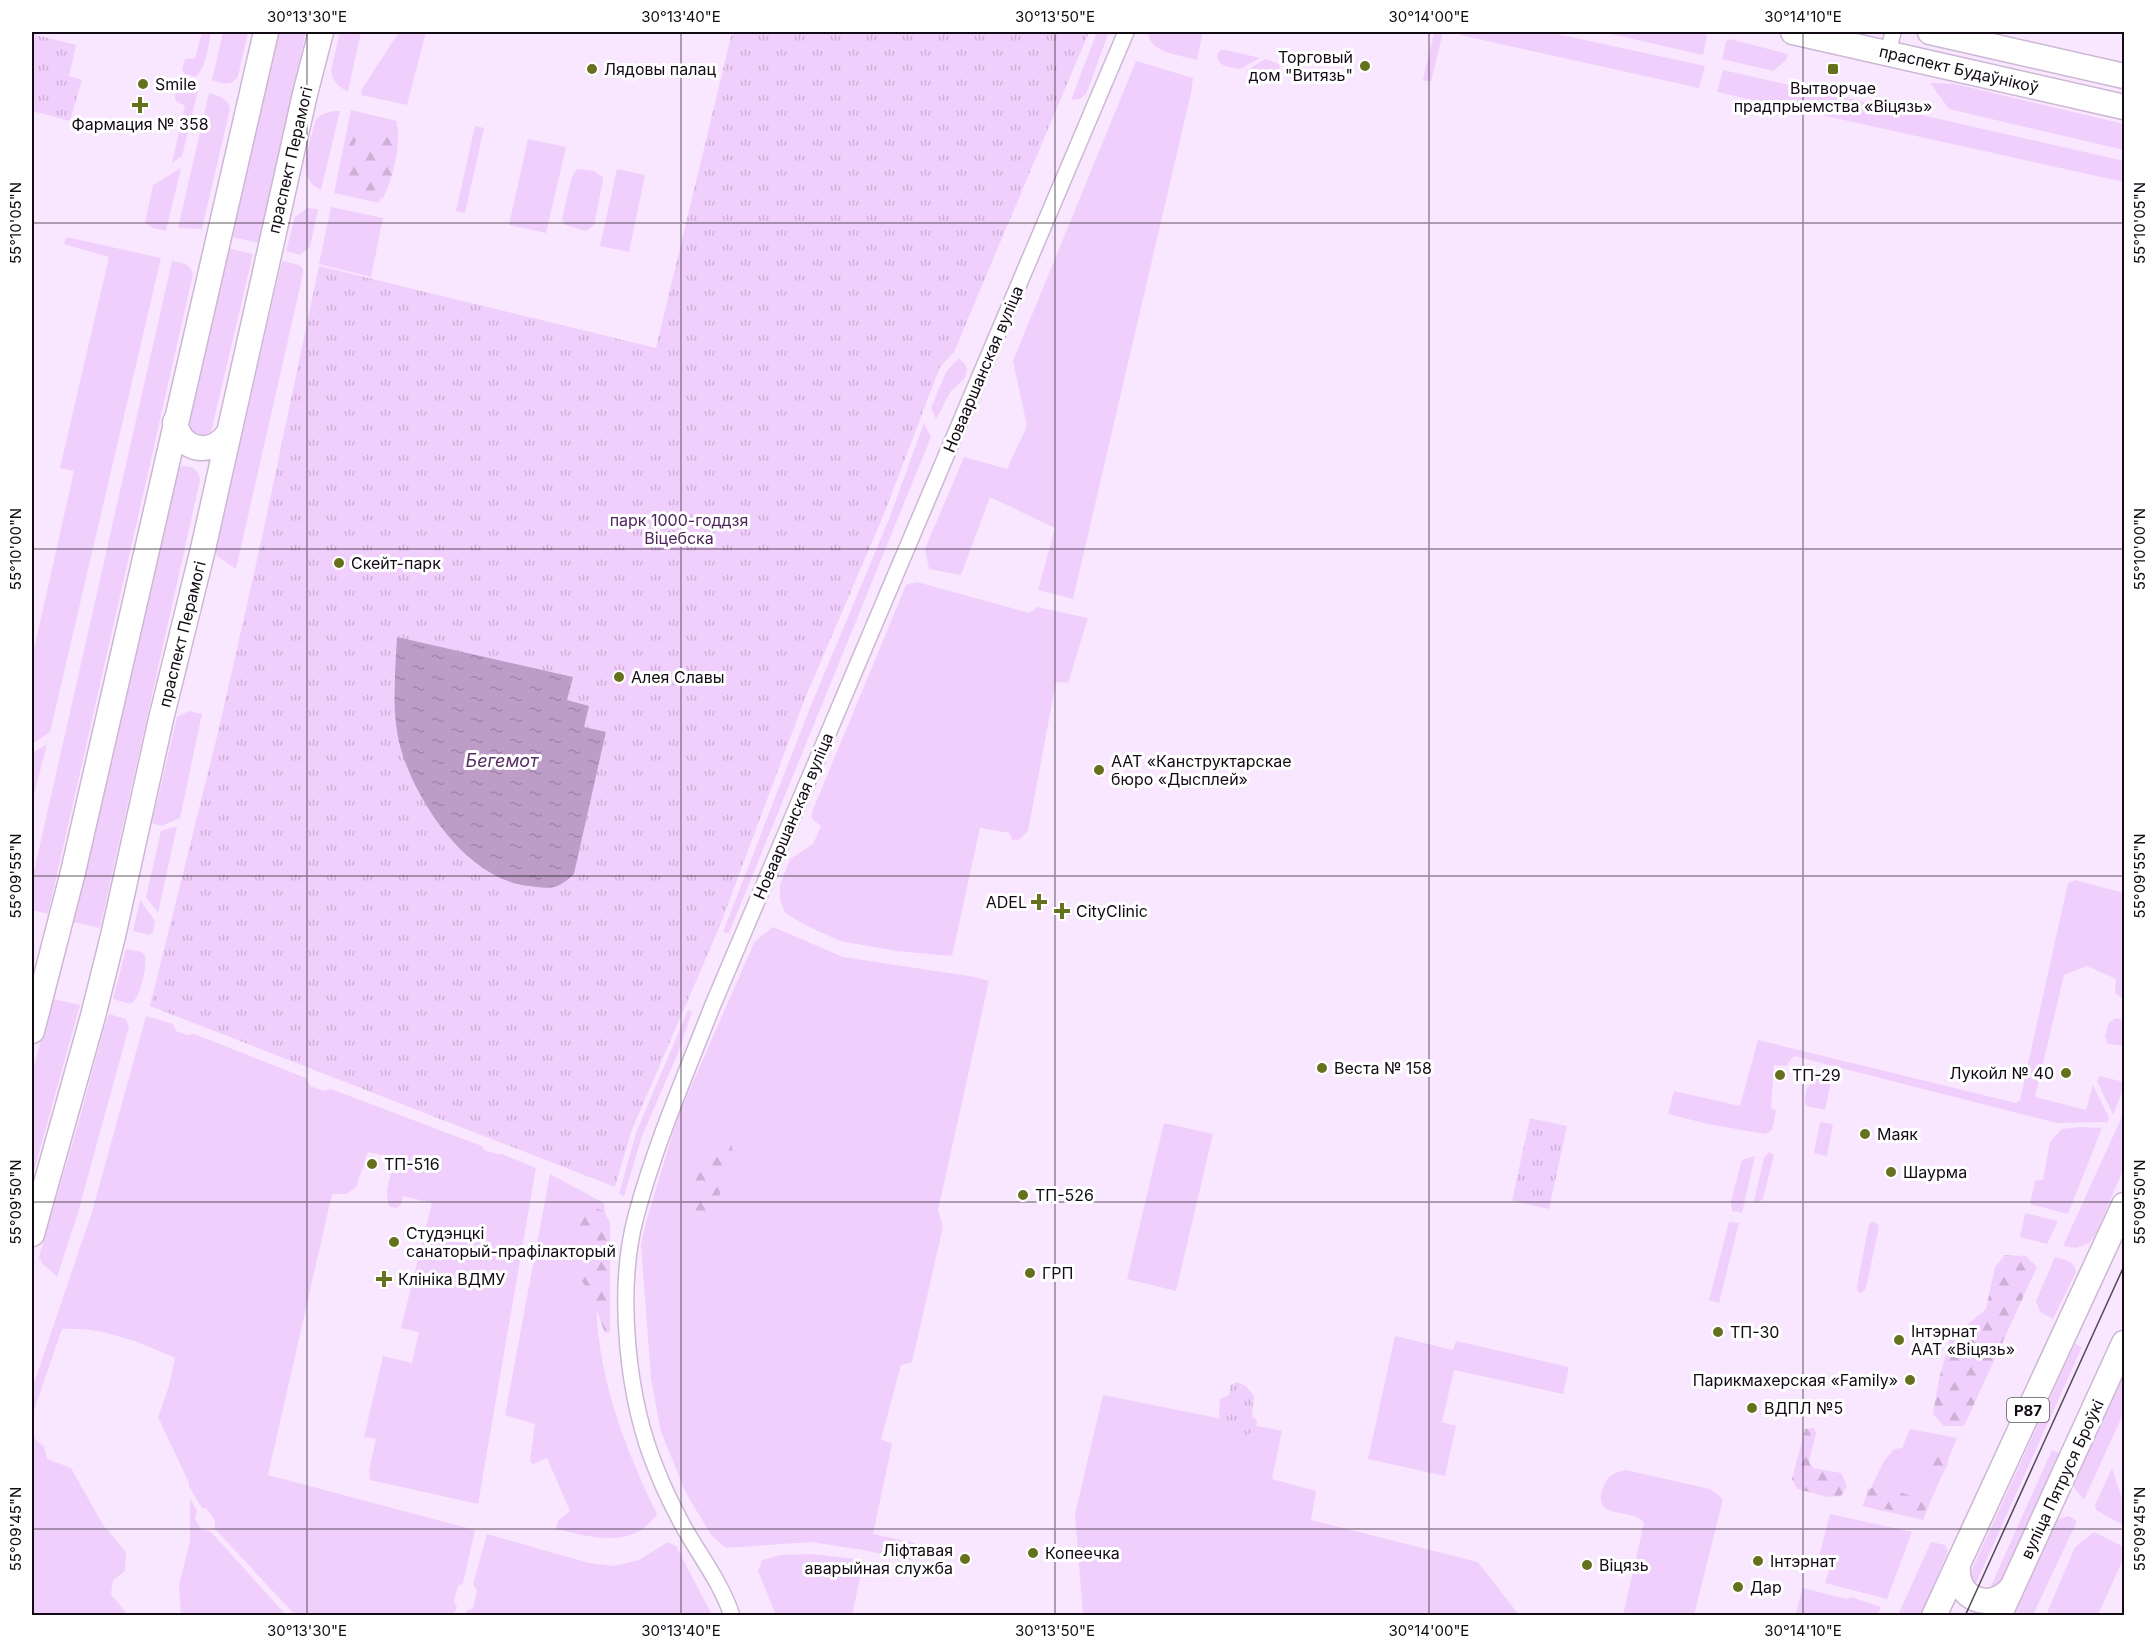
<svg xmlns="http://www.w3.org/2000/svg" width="2156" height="1647" font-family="Inter,sans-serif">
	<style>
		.grass { fill: #f1cffc }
		.forest { fill: url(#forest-firs) }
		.park { fill: url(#park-tufts); fill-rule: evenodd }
		.water { fill: url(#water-ripples) }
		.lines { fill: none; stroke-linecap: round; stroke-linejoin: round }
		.minor-casing { stroke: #cdb7d4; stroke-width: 18 }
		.primary-casing { stroke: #cdb7d4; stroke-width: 27 }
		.minor { stroke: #fff; stroke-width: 15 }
		.primary { stroke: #fff; stroke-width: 24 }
		.tram { stroke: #544a57; stroke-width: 1.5 }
		.ticks { fill: none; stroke: #120b14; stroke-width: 1.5; stroke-opacity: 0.45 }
		.poi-dot { fill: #65711c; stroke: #fff; stroke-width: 2 }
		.labels { text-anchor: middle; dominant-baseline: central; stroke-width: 6; stroke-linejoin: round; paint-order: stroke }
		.shield { fill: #fff; stroke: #59545a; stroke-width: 1.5 }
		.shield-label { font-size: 15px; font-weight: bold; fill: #120b14 }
		.poi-label { font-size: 16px; fill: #120b14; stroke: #fff; text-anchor: start }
		.street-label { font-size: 16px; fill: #120b14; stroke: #fff }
		.park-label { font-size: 16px; fill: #4f255c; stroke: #fff }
		.water-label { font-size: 18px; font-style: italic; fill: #572d64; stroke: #fff }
		.neatline { fill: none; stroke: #120b14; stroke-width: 2 }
		.ticks-label { font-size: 15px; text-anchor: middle; fill: #120b14 }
	</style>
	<defs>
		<pattern id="forest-firs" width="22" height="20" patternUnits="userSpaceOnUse" patternTransform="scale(1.5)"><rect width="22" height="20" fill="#f1cffc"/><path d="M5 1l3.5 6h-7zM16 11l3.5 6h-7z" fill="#ceb0d7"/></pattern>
		<pattern id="park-tufts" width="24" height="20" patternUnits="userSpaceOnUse" patternTransform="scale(1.5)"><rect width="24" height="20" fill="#f1cffc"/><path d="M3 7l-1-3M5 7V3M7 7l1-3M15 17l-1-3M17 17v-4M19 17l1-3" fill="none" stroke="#ceb0d7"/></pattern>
		<pattern id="water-ripples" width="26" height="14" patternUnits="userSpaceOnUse" patternTransform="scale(1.5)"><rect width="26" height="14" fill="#bd9dc8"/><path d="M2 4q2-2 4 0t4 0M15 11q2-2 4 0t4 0" fill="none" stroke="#a186ab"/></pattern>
	</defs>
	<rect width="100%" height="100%" fill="#f9e7ff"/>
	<!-- grass -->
	<path class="grass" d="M 202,32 L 211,32 C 208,46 207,65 196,77 L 185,74 L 182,70 L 185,59 L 195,58 Z
		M 223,32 L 248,32 L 238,77 C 230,87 222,83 212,80 Z
		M 274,32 L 306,32 L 258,243 L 228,236 Z
		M 340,32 L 361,32 L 348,91 C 338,88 332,80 331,70 Z
		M 399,32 L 426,32 L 407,105 L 361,95 L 362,89 Z
		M 1097,32 L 1109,32 L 1086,94 L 1080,99 L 1071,100 Z
		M 1148,32 L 1203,32 L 1197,60 C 1181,55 1148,53 1148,32 Z
		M 1434,32 L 1443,32 L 1431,82 L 1423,80 Z
		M 1461,32 L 1548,32 L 1705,66 L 1699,88 L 1460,35 Z
		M 1602,32 L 1704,32 L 1707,36 L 1703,55 Z
		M 1730,39 L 1788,54 L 1787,59 L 1773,71 L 1722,59 L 1726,42 Z
		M 1221,50 L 1226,50 L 1260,58 L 1240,69 C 1229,67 1217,67 1217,54 Z
		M 1265,59 L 1279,64 L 1281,72 L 1278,76 L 1270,77 L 1246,71 Z
		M 1136,61 L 1193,78 L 1191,93 L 1073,599 L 1038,590 L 1055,528 L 990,497 L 961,575 L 929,569 L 925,549 L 964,457 L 1007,469 L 1027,426 L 1013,361 Z
		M 1723,70 L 2124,161 L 2124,182 L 1717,92 Z
		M 1930,83 L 1955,84 L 2124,124 L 2124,150 L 1949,109 Z
		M 186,89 L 198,91 L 182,156 L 172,163 L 185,106 L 175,100 L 175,94 L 179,90 Z
		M 209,93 C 219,96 228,98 230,109 L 202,229 L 178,228 Z
		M 351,110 L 397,121 L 379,203 L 334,193 Z
		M 340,111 L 321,190 C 293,178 311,142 316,119 C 323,112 331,111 340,111 Z
		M 475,126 L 484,128 L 465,213 L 456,211 Z
		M 528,139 L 566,147 L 546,233 L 509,225 Z
		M 181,168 L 166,231 L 153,228 L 145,223 L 153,185 Z
		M 577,169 L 594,171 L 603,177 L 603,180 L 594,225 L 586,231 L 565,225 L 562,219 L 572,176 Z
		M 617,169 L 645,175 L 629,252 L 600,246 Z
		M 331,207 L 383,218 L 371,277 L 319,264 Z
		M 307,208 L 318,209 L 310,247 L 300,255 L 286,251 L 295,217 Z
		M 66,237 L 161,258 L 50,732 L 32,744 L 32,658 L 74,471 L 60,468 L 109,257 L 64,244 Z
		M 223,247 L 253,254 L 211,432 L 204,438 L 183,430 Z
		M 172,261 C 182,263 190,263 193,274 L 48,914 L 32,910 L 32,880 Z
		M 282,261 L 299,265 L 303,269 L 303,274 L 236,569 L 217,556 L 215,550 Z
		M 959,358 L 965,364 L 967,370 L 965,378 L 951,391 L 936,419 L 931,408 L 946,372 Z
		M 924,423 L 931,437 L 729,933 L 723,932 L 809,710 L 889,519 Z
		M 182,466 C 193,466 198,469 200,480 L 100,928 L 69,921 L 176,469 Z
		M 917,582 L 1030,613 L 1037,607 L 1088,618 L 1068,683 L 1056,682 L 1028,831 L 1019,840 L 1012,840 L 1010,833 L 980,828 L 952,956 L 896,951 L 840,941 L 805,925 L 785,913 L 780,900 L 780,885 L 790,859 L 813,844 L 821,826 L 812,819 L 812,812 L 906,585 Z
		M 189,711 L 202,714 L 180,818 L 162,826 L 152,823 L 177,717 Z
		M 47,744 L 32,803 L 32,753 Z
		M 177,826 L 158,913 L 146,897 L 161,831 Z
		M 2075,880 L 2124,893 L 2124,1000 L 2115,993 L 2116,979 L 2087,966 L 2064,975 L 2035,1097 L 2086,1110 L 2093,1085 L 2109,1118 L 2107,1123 L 2100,1122 L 2057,1123 L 1794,1056 L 1786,1066 L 1774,1065 L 1771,1108 L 1776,1111 L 1772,1130 L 1765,1134 L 1708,1124 L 1668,1114 L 1674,1091 L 1740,1106 L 1758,1040 L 2016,1103 L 2020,1100 L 2068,883 Z
		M 140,900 L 155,921 L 153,932 L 149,935 L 133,931 Z
		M 773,927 L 843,957 L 975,977 L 989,981 L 938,1210 L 943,1227 L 912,1362 L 901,1365 L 881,1439 L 892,1444 L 873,1534 L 915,1543 L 911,1560 L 863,1550 L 811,1542 L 726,1548 L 711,1535 L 686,1493 L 661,1432 L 651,1379 L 641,1245 L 646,1222 L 678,1116 L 755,941 Z
		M 126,949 C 131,950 141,950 144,954 C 149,960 140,1001 131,1003 C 127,1004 118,1000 113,999 Z
		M 53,999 L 80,1005 L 32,1178 L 32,1072 Z
		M 688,1010 L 692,1012 L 678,1053 L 642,1136 L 624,1196 L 619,1194 L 636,1133 Z
		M 109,1014 L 126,1019 L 129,1027 L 77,1216 L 57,1277 L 42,1263 L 39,1257 L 77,1128 L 106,1021 Z
		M 146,1016 L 173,1024 L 176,1031 L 188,1035 L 194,1034 L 306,1078 L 310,1086 L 324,1091 L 331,1089 L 482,1146 L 484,1150 L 497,1154 L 502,1154 L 536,1168 L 478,1504 L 370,1480 L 369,1470 L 376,1439 L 364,1437 L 383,1356 L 412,1363 L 419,1332 L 401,1328 L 432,1203 L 403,1196 L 401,1204 L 397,1208 L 390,1207 C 382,1194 392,1172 395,1158 L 368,1152 L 356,1187 L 346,1194 L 332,1194 L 268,1475 L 475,1530 L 463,1583 L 458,1586 L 454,1601 L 457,1607 L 454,1615 L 295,1615 L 215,1529 L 215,1521 L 207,1509 L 202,1508 L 189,1487 L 189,1483 L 158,1417 L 169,1386 L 175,1358 C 140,1342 101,1326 62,1329 L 32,1416 L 32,1389 L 92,1212 Z
		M 2116,1018 L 2124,1020 L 2124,1046 L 2108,1044 L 2105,1036 L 2109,1022 Z
		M 2099,1076 L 2124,1082 L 2124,1087 L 2113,1115 L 2097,1081 Z
		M 1822,1077 L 1832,1077 L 1825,1110 L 1807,1106 L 1805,1102 C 1805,1089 1809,1080 1822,1077 Z
		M 2124,1112 L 2124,1168 L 2096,1233 L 2089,1243 L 2076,1248 L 2063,1246 Z
		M 1820,1122 L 1833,1124 L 1827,1156 L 1814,1153 Z
		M 1164,1123 L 1213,1134 L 1176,1291 L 1127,1279 Z
		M 2081,1127 L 2102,1128 L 2068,1214 L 2030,1204 L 2035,1181 L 2043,1180 L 2050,1142 L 2062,1129 Z
		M 1769,1152 L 1774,1155 L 1763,1199 L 1757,1203 L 1754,1201 L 1764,1158 Z
		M 1755,1156 L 1742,1213 L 1732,1211 L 1731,1201 L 1742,1160 Z
		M 550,1174 L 604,1203 C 606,1216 602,1227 600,1239 C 597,1257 596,1277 596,1294 C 596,1372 623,1445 657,1514 C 633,1550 591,1537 556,1529 L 558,1521 L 570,1511 L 547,1458 L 533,1464 L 530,1461 L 535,1424 L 505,1415 Z
		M 2025,1213 L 2058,1221 L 2047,1244 L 2020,1237 Z
		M 1872,1221 L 1878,1224 L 1879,1227 L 1866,1288 L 1861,1293 L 1858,1292 L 1857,1286 L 1869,1224 Z
		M 1729,1222 L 1739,1223 L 1719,1303 L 1709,1300 Z
		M 2055,1257 C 2064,1260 2075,1261 2076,1272 L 2053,1319 L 2040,1312 L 2036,1301 Z
		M 1395,1336 L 1453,1350 L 1456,1341 L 1569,1367 L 1563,1394 L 1454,1370 L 1442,1422 L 1456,1426 L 1445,1476 L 1368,1459 Z
		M 2075,1344 L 2082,1347 L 1973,1590 L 1968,1578 Z
		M 2124,1370 L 2124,1412 L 2084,1500 L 2074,1488 L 2073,1481 Z
		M 1103,1395 L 1282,1431 L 1272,1479 L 1316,1491 L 1311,1520 L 1478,1562 L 1519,1615 L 1083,1615 L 1075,1514 Z
		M 1910,1429 L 1957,1438 L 1923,1520 L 1862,1506 L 1884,1461 L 1894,1449 L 1902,1448 Z
		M 32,1436 L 44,1447 L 47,1459 L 71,1468 L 103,1525 L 126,1552 L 125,1571 L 113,1580 L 111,1594 L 128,1615 L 32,1615 Z
		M 2052,1450 L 2061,1454 L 2000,1591 L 1986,1597 Z
		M 2112,1468 L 2124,1505 L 2123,1525 L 2096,1510 L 2095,1505 Z
		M 1626,1470 L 1710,1489 L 1723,1499 L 1694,1615 L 1623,1615 L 1644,1523 C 1633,1506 1585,1523 1606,1481 C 1611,1473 1618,1472 1626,1470 Z
		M 190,1499 L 197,1510 L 195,1519 L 202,1530 L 210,1531 L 286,1615 L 181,1615 L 179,1585 L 190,1541 Z
		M 1830,1514 L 1912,1532 L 1887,1599 L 1825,1583 L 1829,1570 L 1819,1556 Z
		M 2068,1516 L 2077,1521 L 2033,1615 L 2014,1616 L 2049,1533 L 2057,1520 Z
		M 2094,1532 L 2124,1547 L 2124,1557 L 2098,1615 L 2046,1615 L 2075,1547 Z
		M 487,1534 L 589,1563 L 614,1566 L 639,1560 L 668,1542 L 676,1546 L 712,1615 L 465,1615 L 466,1611 L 473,1608 L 477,1590 L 473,1584 Z
		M 1931,1542 L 1945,1545 L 1948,1551 L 1921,1615 L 1898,1615 Z
		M 812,1554 L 864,1560 L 852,1615 L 776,1615 L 758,1571 L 762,1560 L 781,1555 Z
		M 1803,1588 L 1846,1599 L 1851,1597 L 1881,1607 L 1878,1615 L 1795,1615 Z"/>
	<!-- forest -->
	<path class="forest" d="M 350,120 L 355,120 C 362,132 354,142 352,154 L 357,155 L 365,138 L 371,139 L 373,149 L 376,151 C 386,145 384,135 384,125 L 392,122 L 398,127 C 399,150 394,177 383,198 L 348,196 L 342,191 L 340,172 Z
		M 723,1135 L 731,1142 L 733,1154 L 713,1215 L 701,1219 L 690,1216 C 682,1191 701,1148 723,1135 Z
		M 593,1207 L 604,1211 L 610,1223 L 610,1332 L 605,1333 L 590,1292 L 578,1276 L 574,1252 L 576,1229 L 580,1214 Z
		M 2005,1255 L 2026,1256 L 2037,1267 L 1964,1426 L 1944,1426 L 1933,1414 L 1939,1379 L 1950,1339 L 1986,1309 L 1995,1267 Z
		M 1814,1428 L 1816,1433 L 1809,1462 L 1813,1468 L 1841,1473 L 1847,1486 L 1841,1496 L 1828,1497 L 1797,1489 L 1792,1479 L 1805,1429 Z
		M 1936,1446 L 1946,1447 L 1948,1463 L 1925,1511 C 1911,1514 1875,1510 1866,1500 L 1867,1489 L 1881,1486 L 1918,1498 L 1928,1484 L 1929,1463 Z"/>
	<!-- park -->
	<path class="park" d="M 732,32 L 1089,32 L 954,352 L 940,367 L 884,514 L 804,701 L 719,928 L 631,1132 L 615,1187 L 150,1006 L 219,728 L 261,542 L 319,266 L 656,348 ZM 398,637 L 567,700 L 584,727 L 606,733 L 574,874 L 465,854 L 438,822 L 419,793 L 404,757 L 396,720 L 394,684 Z
		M 32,34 L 76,45 L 69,76 L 82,80 L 70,121 L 32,111 Z
		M 1530,1118 L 1567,1126 L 1549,1209 L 1512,1201 Z
		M 1237,1382 L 1246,1386 L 1254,1396 L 1252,1417 L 1257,1420 L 1256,1430 C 1239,1440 1238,1439 1221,1428 L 1219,1414 L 1220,1399 L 1229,1395 L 1231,1385 Z"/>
	<!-- water -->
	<path class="water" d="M 397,637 L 573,677 L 567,700 L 589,706 L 584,727 L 606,732 L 574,874 C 556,890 553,889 529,886 C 470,880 423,811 404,759 C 390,720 395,677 397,637 Z"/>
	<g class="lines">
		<defs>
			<path id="minor" d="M 1888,53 L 1893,32
				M 732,1616 C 721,1582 699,1555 682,1524 C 673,1507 664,1489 657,1471 C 627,1400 616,1291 636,1216 C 655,1145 685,1076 712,1007 L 1126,32"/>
			<path id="primary" d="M 1793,32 L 2124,107
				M 1930,32 L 2124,76
				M 175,422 C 180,451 211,457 228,434
				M 32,1031 L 73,872 L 266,32
				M 32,1234 L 93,1016 L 113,936 L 161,719 L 203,549 L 305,94 L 321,32
				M 1958,1565 C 1954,1599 1991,1614 2012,1587
				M 1934,1616 C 1998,1479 2061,1342 2124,1205
				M 1999,1616 L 2124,1343"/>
		</defs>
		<!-- minor casing -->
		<use href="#minor" class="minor-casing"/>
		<!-- primary casing -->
		<use href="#primary" class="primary-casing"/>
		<!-- minor -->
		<use href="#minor" class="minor"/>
		<!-- primary -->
		<use href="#primary" class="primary"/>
		<!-- tram -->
		<path class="tram" d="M 1965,1616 L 2124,1266"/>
	</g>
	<!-- ticks -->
	<path class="ticks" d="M 307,32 L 307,1616M 681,32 L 681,1616M 1055,32 L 1055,1616M 1429,32 L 1429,1616M 1803,32 L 1803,1616M 32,223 L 2124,223M 32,549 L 2124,549M 32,876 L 2124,876M 32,1202 L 2124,1202M 32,1529 L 2124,1529"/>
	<!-- markers -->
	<g class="poi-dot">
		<circle cx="1365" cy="66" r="6"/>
		<circle cx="592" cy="69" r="6"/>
		<rect x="1827" y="63" width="12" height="12" rx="3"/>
		<circle cx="143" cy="84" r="6"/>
		<path d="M137 96h6v6h6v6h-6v6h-6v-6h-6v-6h6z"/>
		<circle cx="339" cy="563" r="6"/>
		<circle cx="619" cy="677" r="6"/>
		<circle cx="1099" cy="770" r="6"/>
		<path d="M1036 893h6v6h6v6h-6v6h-6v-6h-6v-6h6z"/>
		<path d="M1059 902h6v6h6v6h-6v6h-6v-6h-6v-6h6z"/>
		<circle cx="1322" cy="1068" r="6"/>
		<circle cx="2066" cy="1073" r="6"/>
		<circle cx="1780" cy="1075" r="6"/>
		<circle cx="1865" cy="1134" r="6"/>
		<circle cx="372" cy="1164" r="6"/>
		<circle cx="1891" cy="1172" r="6"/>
		<circle cx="1023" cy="1195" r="6"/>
		<circle cx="394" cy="1242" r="6"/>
		<circle cx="1030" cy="1273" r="6"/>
		<path d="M381 1270h6v6h6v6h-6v6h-6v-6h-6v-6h6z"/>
		<circle cx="1718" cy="1332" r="6"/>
		<circle cx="1899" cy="1340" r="6"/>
		<circle cx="1910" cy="1380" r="6"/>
		<circle cx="1752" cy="1408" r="6"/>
		<circle cx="1033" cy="1553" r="6"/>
		<circle cx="965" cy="1559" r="6"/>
		<circle cx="1758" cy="1561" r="6"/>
		<circle cx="1587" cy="1565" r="6"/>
		<circle cx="1738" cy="1587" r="6"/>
	</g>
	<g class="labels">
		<!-- shield labels -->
		<rect class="shield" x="2007" y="1398" width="42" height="24" rx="4.5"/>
		<g class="shield-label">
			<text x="2028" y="1410">Р87</text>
		</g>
		<!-- poi labels -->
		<g class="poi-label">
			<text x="1353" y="57" text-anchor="end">Торговый<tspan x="1353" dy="18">дом "Витязь"</tspan></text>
			<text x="604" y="69">Лядовы палац</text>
			<text x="155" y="84">Smile</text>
			<text x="1833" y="88" text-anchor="middle">Вытворчае<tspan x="1833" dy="18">прадпрыемства «Віцязь»</tspan></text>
			<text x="140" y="124" text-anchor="middle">Фармация № 358</text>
			<text x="351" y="563">Скейт-парк</text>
			<text x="631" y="677">Алея Славы</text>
			<text x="1111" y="761">ААТ «Канструктарскае<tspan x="1111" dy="18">бюро «Дысплей»</tspan></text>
			<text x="1027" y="902" text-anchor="end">ADEL</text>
			<text x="1076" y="911">CityClinic</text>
			<text x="1334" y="1068">Веста № 158</text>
			<text x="2054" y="1073" text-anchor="end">Лукойл № 40</text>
			<text x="1792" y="1075">ТП-29</text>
			<text x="1877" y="1134">Маяк</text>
			<text x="384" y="1164">ТП-516</text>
			<text x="1903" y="1172">Шаурма</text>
			<text x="1035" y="1195">ТП-526</text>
			<text x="406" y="1233">Студэнцкі<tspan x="406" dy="18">санаторый-прафілакторый</tspan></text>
			<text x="1042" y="1273">ГРП</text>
			<text x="398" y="1279">Клініка ВДМУ</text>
			<text x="1911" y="1331">Інтэрнат<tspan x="1911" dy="18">ААТ «Віцязь»</tspan></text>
			<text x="1730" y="1332">ТП-30</text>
			<text x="1898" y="1380" text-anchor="end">Парикмахерская «Family»</text>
			<text x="1764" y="1408">ВДПЛ №5</text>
			<text x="953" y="1550" text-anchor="end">Ліфтавая<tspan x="953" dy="18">аварыйная служба</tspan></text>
			<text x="1045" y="1553">Копеечка</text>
			<text x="1770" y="1561">Інтэрнат</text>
			<text x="1599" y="1565">Віцязь</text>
			<text x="1750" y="1587">Дар</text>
		</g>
		<!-- street labels -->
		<g class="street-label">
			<text transform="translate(1959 69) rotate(13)">праспект Будаўнікоў</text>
			<text transform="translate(290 160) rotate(-77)">праспект Перамогі</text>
			<text transform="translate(983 369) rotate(-67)">Новааршанская вуліца</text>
			<text transform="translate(182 634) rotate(-76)">праспект Перамогі</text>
			<text transform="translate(793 816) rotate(-67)">Новааршанская вуліца</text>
			<text transform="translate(2062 1479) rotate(-65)">вуліца Пятруся Броўкі</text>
		</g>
		<!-- park labels -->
		<g class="park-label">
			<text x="679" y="520">парк 1000-годдзя<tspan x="679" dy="18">Віцебска</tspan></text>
		</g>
		<!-- water labels -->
		<g class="water-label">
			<text x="502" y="760">Бегемот</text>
		</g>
	</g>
	<!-- border -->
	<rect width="2156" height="1647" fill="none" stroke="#ffffff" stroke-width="66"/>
	<rect x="33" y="33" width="2090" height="1581" class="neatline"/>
	<g class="ticks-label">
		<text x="307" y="22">30°13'30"E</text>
		<text x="681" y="22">30°13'40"E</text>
		<text x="1055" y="22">30°13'50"E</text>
		<text x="1429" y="22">30°14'00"E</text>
		<text x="1803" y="22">30°14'10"E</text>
		<text transform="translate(16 223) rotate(-90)" y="5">55°10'05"N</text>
		<text transform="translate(2140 223) rotate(-90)" y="5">55°10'05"N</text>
		<text transform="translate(16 549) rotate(-90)" y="5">55°10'00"N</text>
		<text transform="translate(2140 549) rotate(-90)" y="5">55°10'00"N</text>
		<text transform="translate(16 876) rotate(-90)" y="5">55°09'55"N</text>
		<text transform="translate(2140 876) rotate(-90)" y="5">55°09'55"N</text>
		<text transform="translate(16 1202) rotate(-90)" y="5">55°09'50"N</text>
		<text transform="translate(2140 1202) rotate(-90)" y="5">55°09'50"N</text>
		<text transform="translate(16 1529) rotate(-90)" y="5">55°09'45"N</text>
		<text transform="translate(2140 1529) rotate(-90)" y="5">55°09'45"N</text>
		<text x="307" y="1636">30°13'30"E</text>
		<text x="681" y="1636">30°13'40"E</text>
		<text x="1055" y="1636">30°13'50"E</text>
		<text x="1429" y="1636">30°14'00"E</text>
		<text x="1803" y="1636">30°14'10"E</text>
	</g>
</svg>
